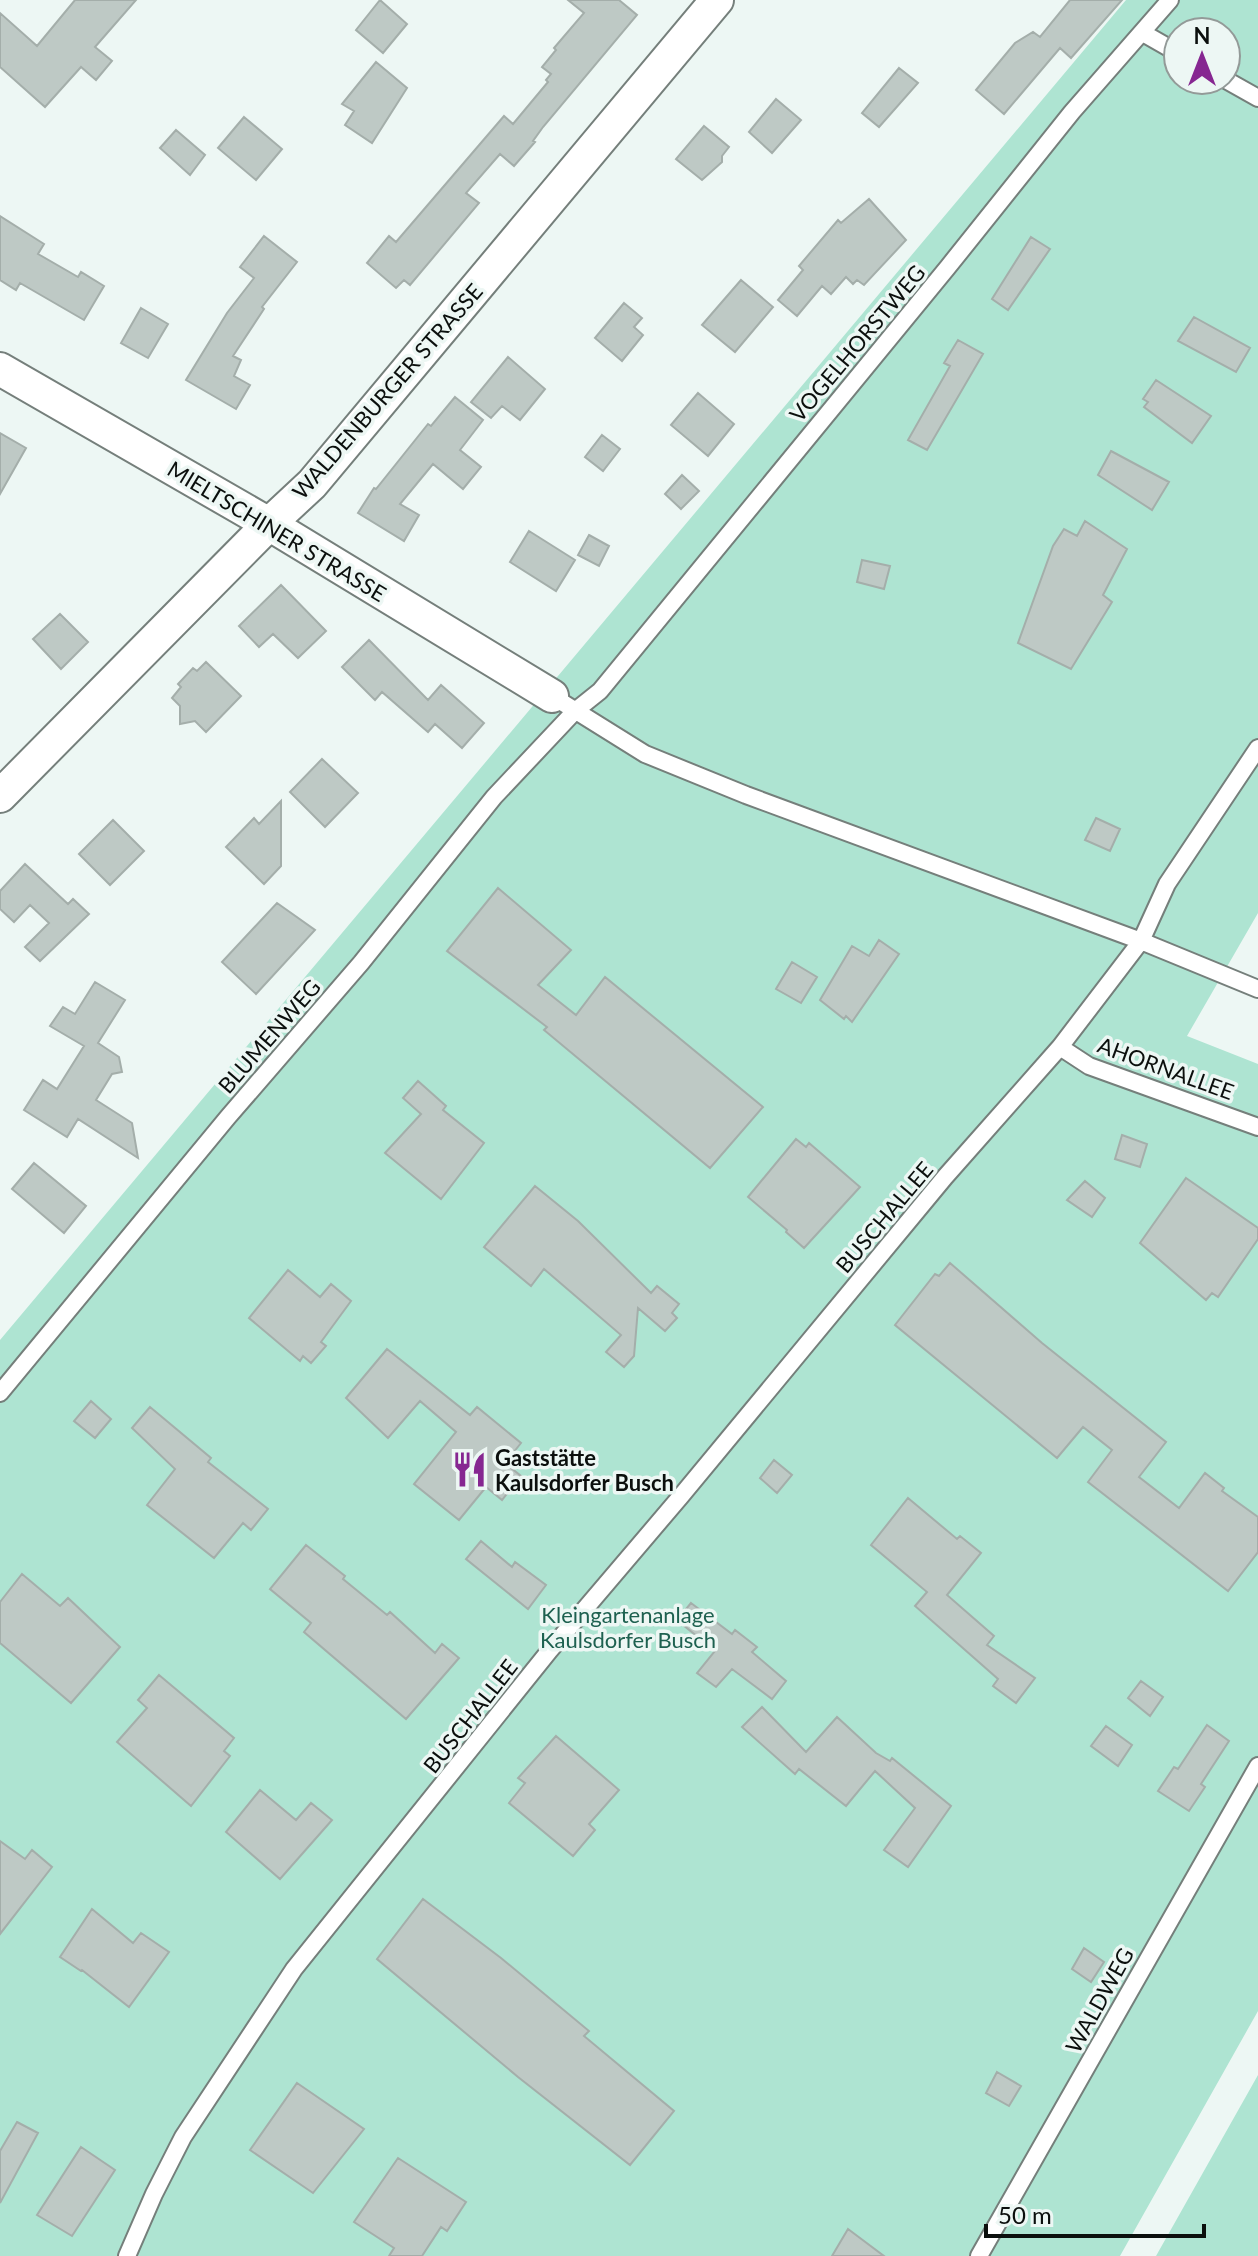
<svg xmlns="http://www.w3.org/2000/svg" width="1258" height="2256" font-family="Lato,sans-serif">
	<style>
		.green { fill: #aee4d2; fill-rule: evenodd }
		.building { fill: #bec9c5; stroke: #a4aeaa; stroke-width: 2 }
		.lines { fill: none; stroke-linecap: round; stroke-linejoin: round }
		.service-casing { stroke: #757f7b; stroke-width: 20 }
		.minor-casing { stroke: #757f7b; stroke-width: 36 }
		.service { stroke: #fff; stroke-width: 16 }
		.minor { stroke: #fff; stroke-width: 32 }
		.labels { text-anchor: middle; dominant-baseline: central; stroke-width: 7; stroke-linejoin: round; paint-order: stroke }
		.street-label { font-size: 22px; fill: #0b0f0d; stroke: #edf7f4 }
		.poi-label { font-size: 22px; font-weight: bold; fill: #0b0f0d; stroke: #edf7f4; text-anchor: start }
		.park-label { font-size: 22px; fill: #1e6150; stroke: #edf7f4 }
	</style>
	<rect width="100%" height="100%" fill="#edf7f4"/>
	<!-- green -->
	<path class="green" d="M 1126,0 L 1258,0 L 1258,913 L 1187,1036 L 1258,1064 L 1258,2011 L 1120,2256 L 0,2256 L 0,1340 ZM 1178,32 L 1226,32 L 1226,80 L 1178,80 Z
		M 1258,2075 L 1258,2256 L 1156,2256 Z"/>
	<!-- building -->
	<path class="building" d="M 75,0 L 136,0 L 95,47 L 112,61 L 96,80 L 81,67 L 45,107 L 0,67 L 0,13 L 37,46 Z
		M 380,0 L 407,24 L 383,53 L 356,30 Z
		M 568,0 L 619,0 L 637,15 L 543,127 L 533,141 L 535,142 L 514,166 L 500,154 L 466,193 L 479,203 L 410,285 L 404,280 L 396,288 L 367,263 L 389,236 L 396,242 L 504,116 L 513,124 L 548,82 L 546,80 L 551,74 L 542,67 L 556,50 L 554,48 L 584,13 Z
		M 1070,0 L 1122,0 L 1071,58 L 1060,48 L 1004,114 L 976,90 L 1015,43 L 1033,32 L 1040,37 Z
		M 376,62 L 407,88 L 372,143 L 345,125 L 354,111 L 342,104 Z
		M 899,68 L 918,83 L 879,127 L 862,113 Z
		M 776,99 L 801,120 L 772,153 L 749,132 Z
		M 244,117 L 282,149 L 256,180 L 218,148 Z
		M 704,126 L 729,147 L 722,156 L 722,162 L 702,180 L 676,159 Z
		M 176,130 L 205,155 L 190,175 L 160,148 Z
		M 869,199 L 906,240 L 864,285 L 857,280 L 853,284 L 846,277 L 831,294 L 822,286 L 797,316 L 778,300 L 803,270 L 799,266 L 838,220 L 841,223 Z
		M 0,216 L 44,244 L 38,254 L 78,277 L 81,272 L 104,286 L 84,320 L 20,283 L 16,290 L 0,280 Z
		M 264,236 L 297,262 L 262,307 L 264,309 L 233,356 L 241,360 L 234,376 L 250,385 L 236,409 L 186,380 L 227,313 L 254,278 L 240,267 Z
		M 1031,237 L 1050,249 L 1008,310 L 992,299 Z
		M 741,280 L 773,307 L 735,352 L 702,325 Z
		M 624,303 L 642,318 L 634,327 L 643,335 L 622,361 L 595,338 Z
		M 141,308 L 168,324 L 148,358 L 121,343 Z
		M 1194,317 L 1250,348 L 1236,372 L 1178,341 Z
		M 958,340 L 983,354 L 927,450 L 908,440 L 950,366 L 944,363 Z
		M 508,357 L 545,389 L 520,420 L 502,406 L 491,418 L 471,402 Z
		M 1156,380 L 1211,416 L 1192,443 L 1144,407 L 1148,402 L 1143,399 Z
		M 698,393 L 734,424 L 708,456 L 671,425 Z
		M 455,397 L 483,420 L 460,450 L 481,467 L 463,489 L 433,464 L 400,504 L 419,515 L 404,541 L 358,513 L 374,488 L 376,489 L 428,424 L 431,426 Z
		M 0,433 L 26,448 L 0,494 Z
		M 602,435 L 620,449 L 603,471 L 585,457 Z
		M 1111,451 L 1169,482 L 1152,510 L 1098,475 Z
		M 682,475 L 699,491 L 681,509 L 665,494 Z
		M 1085,521 L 1127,549 L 1103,595 L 1112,602 L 1071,669 L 1018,643 L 1053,546 L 1064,529 L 1077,536 Z
		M 529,531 L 575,560 L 556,591 L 510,562 Z
		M 589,535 L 609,546 L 599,566 L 578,555 Z
		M 862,560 L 890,566 L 884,589 L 857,582 Z
		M 281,585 L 326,631 L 298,658 L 273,634 L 259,647 L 239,626 Z
		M 60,614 L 88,642 L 61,669 L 33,639 Z
		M 369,640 L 428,700 L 441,685 L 484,723 L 462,748 L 435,724 L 428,732 L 382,692 L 375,700 L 342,667 Z
		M 206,662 L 241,696 L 206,732 L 195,721 L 180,724 L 180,706 L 172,698 L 181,687 L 178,684 L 193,668 L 197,671 Z
		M 322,759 L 358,793 L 325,827 L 290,792 Z
		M 281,801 L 281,866 L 264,884 L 226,847 L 254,818 L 259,824 Z
		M 1096,818 L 1120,829 L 1110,851 L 1085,840 Z
		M 113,820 L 144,851 L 110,885 L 79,854 Z
		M 25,864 L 68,904 L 73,899 L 89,914 L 40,961 L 25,947 L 49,923 L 30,905 L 14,922 L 0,909 L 0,891 Z
		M 498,888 L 571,950 L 538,985 L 576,1015 L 605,977 L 763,1107 L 710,1168 L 544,1030 L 547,1027 L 447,951 Z
		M 277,903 L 315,930 L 256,994 L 222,962 Z
		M 879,940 L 899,954 L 852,1022 L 846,1016 L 844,1019 L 820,1000 L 852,946 L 869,956 Z
		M 792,962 L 817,977 L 801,1003 L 776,989 Z
		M 95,982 L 125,1000 L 98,1043 L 119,1057 L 122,1072 L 112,1074 L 96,1100 L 132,1123 L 138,1158 L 78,1119 L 67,1137 L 24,1110 L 43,1080 L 57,1089 L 84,1046 L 50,1026 L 63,1007 L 75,1014 Z
		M 418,1081 L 446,1106 L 443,1110 L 484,1143 L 441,1199 L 385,1153 L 421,1114 L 403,1098 Z
		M 1122,1135 L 1147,1144 L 1140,1167 L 1115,1159 Z
		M 796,1139 L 806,1147 L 809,1143 L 860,1187 L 804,1248 L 786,1232 L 787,1230 L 748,1197 Z
		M 34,1163 L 86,1206 L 64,1233 L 12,1189 Z
		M 1186,1178 L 1258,1228 L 1258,1239 L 1218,1297 L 1212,1293 L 1206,1300 L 1140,1243 Z
		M 1085,1181 L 1105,1198 L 1092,1217 L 1067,1200 Z
		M 535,1186 L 578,1221 L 651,1293 L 657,1286 L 679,1304 L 672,1313 L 677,1318 L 665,1331 L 638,1308 L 634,1356 L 624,1367 L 606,1352 L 621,1335 L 544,1269 L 531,1286 L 484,1247 Z
		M 950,1263 L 1042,1343 L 1166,1442 L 1139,1477 L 1179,1508 L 1205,1473 L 1224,1488 L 1222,1491 L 1258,1517 L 1258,1552 L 1228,1591 L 1088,1482 L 1112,1450 L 1083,1427 L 1057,1458 L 895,1325 L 935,1274 L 939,1276 Z
		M 288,1270 L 320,1297 L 331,1284 L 351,1301 L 321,1342 L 326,1346 L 311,1363 L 303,1356 L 300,1361 L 249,1318 Z
		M 387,1349 L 470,1415 L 477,1407 L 521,1443 L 505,1463 L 521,1476 L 502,1500 L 486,1487 L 459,1520 L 414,1484 L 456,1432 L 420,1401 L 388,1438 L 346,1398 Z
		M 91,1401 L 111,1419 L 95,1438 L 74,1421 Z
		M 150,1407 L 211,1458 L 208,1462 L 268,1509 L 251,1530 L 243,1523 L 214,1558 L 147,1505 L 175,1469 L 132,1428 Z
		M 774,1460 L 792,1475 L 777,1493 L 760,1478 Z
		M 908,1498 L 957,1539 L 960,1536 L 981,1553 L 947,1595 L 994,1636 L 987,1645 L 1035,1678 L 1016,1703 L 993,1686 L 998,1679 L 915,1606 L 927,1592 L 871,1545 Z
		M 481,1541 L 512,1567 L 515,1562 L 546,1585 L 528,1609 L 466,1559 Z
		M 306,1545 L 345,1576 L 343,1579 L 387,1615 L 390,1612 L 435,1653 L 442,1644 L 459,1658 L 406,1719 L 304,1632 L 311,1623 L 270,1589 Z
		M 22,1574 L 60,1606 L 68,1598 L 120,1647 L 71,1703 L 0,1643 L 0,1602 Z
		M 691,1603 L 732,1634 L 735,1630 L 757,1647 L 752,1652 L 786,1681 L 772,1699 L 732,1669 L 716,1687 L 697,1673 L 715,1651 L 677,1620 Z
		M 159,1675 L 234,1738 L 224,1751 L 230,1756 L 191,1806 L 117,1742 L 147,1708 L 138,1700 Z
		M 1141,1681 L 1163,1697 L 1150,1716 L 1128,1698 Z
		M 762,1707 L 806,1752 L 837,1717 L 876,1753 L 890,1761 L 892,1758 L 951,1806 L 908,1867 L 884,1850 L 915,1808 L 875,1771 L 846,1806 L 799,1769 L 795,1774 L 742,1727 Z
		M 1207,1725 L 1229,1741 L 1201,1784 L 1205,1787 L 1189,1811 L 1158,1791 L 1174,1767 L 1178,1769 Z
		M 1106,1726 L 1132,1745 L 1118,1766 L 1091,1746 Z
		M 556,1736 L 619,1790 L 589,1824 L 595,1830 L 573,1856 L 509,1803 L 525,1783 L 518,1778 Z
		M 260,1790 L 296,1820 L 311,1803 L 332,1820 L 280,1879 L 226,1832 Z
		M 0,1841 L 25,1859 L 32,1850 L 52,1867 L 0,1934 Z
		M 423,1899 L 501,1958 L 589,2031 L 584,2036 L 674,2111 L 630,2165 L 518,2077 L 377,1959 Z
		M 92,1909 L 133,1943 L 141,1933 L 169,1952 L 129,2007 L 82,1970 L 81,1971 L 60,1957 Z
		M 1084,1948 L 1104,1962 L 1091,1982 L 1072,1969 Z
		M 997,2072 L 1021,2086 L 1009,2106 L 986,2093 Z
		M 297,2083 L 364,2129 L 313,2193 L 250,2150 Z
		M 17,2122 L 38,2133 L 0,2203 L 0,2151 Z
		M 81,2147 L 115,2170 L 72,2236 L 37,2215 Z
		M 398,2158 L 466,2202 L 447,2231 L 441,2227 L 422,2256 L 389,2256 L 394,2248 L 354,2222 Z
		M 848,2229 L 884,2256 L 832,2256 Z"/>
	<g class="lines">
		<defs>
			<path id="service" d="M 1143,33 L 1178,53
				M 1226,80 L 1258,98
				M 552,696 L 645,754 L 746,795 L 1141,941 L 1258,989
				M 1060,1047 L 1089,1066 L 1258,1127
				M 0,1393 L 228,1117 L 361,963 L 494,797 L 575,711 L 600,691 L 948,267 L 1072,112 L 1170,0
				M 127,2256 L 154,2194 L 183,2137 L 294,1969 L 550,1650 L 681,1496 L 945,1177 L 1060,1047 L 1141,941 L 1167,884 L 1258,748
				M 979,2256 L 1258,1766"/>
			<path id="minor" d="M 0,369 L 269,524 L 552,696
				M 0,796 L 269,524 L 312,484 L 717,0"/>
		</defs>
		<!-- service casing -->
		<use href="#service" class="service-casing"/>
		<!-- minor casing -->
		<use href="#minor" class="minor-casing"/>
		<!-- service -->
		<use href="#service" class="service"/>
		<!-- minor -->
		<use href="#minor" class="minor"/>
	</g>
	<!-- icons -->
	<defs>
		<symbol id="restaurant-bare" viewBox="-9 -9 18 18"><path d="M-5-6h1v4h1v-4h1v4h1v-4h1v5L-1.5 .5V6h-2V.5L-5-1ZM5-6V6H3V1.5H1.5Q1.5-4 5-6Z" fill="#862791" stroke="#edf7f4" stroke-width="2.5" paint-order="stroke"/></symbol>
	</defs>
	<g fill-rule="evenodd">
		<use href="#restaurant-bare" x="444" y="1444" width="51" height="51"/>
	</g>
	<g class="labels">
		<!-- street labels -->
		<g class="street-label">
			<text transform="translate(857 343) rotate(-50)">VOGELHORSTWEG</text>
			<text transform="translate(387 391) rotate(-49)">WALDENBURGER STRASSE</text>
			<text transform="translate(277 531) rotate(31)">MIELTSCHINER STRASSE</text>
			<text transform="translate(269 1036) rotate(-49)">BLUMENWEG</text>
			<text transform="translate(1166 1068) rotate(20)">AHORNALLEE</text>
			<text transform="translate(884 1217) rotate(-50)">BUSCHALLEE</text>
			<text transform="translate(470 1716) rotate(-52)">BUSCHALLEE</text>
			<text transform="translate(1099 2000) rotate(-61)">WALDWEG</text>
		</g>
		<!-- poi labels -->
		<g class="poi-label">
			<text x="495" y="1457">Gaststätte<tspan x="495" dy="25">Kaulsdorfer Busch</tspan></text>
		</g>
		<!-- park labels -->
		<g class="park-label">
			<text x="628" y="1614">Kleingartenanlage<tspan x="628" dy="25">Kaulsdorfer Busch</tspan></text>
		</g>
	</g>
	<!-- north arrow -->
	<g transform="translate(1202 56)"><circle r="38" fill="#edf7f4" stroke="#939a98" stroke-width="2"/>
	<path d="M0-6L14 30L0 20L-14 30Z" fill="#862791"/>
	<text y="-12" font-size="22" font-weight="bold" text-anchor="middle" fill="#0b0f0d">N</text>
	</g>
	<!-- scale -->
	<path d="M986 2224v12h218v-12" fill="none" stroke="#0b0f0d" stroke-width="4"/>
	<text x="998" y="2224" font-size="24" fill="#0b0f0d" stroke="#edf7f4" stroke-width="6" paint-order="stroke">50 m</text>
</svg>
